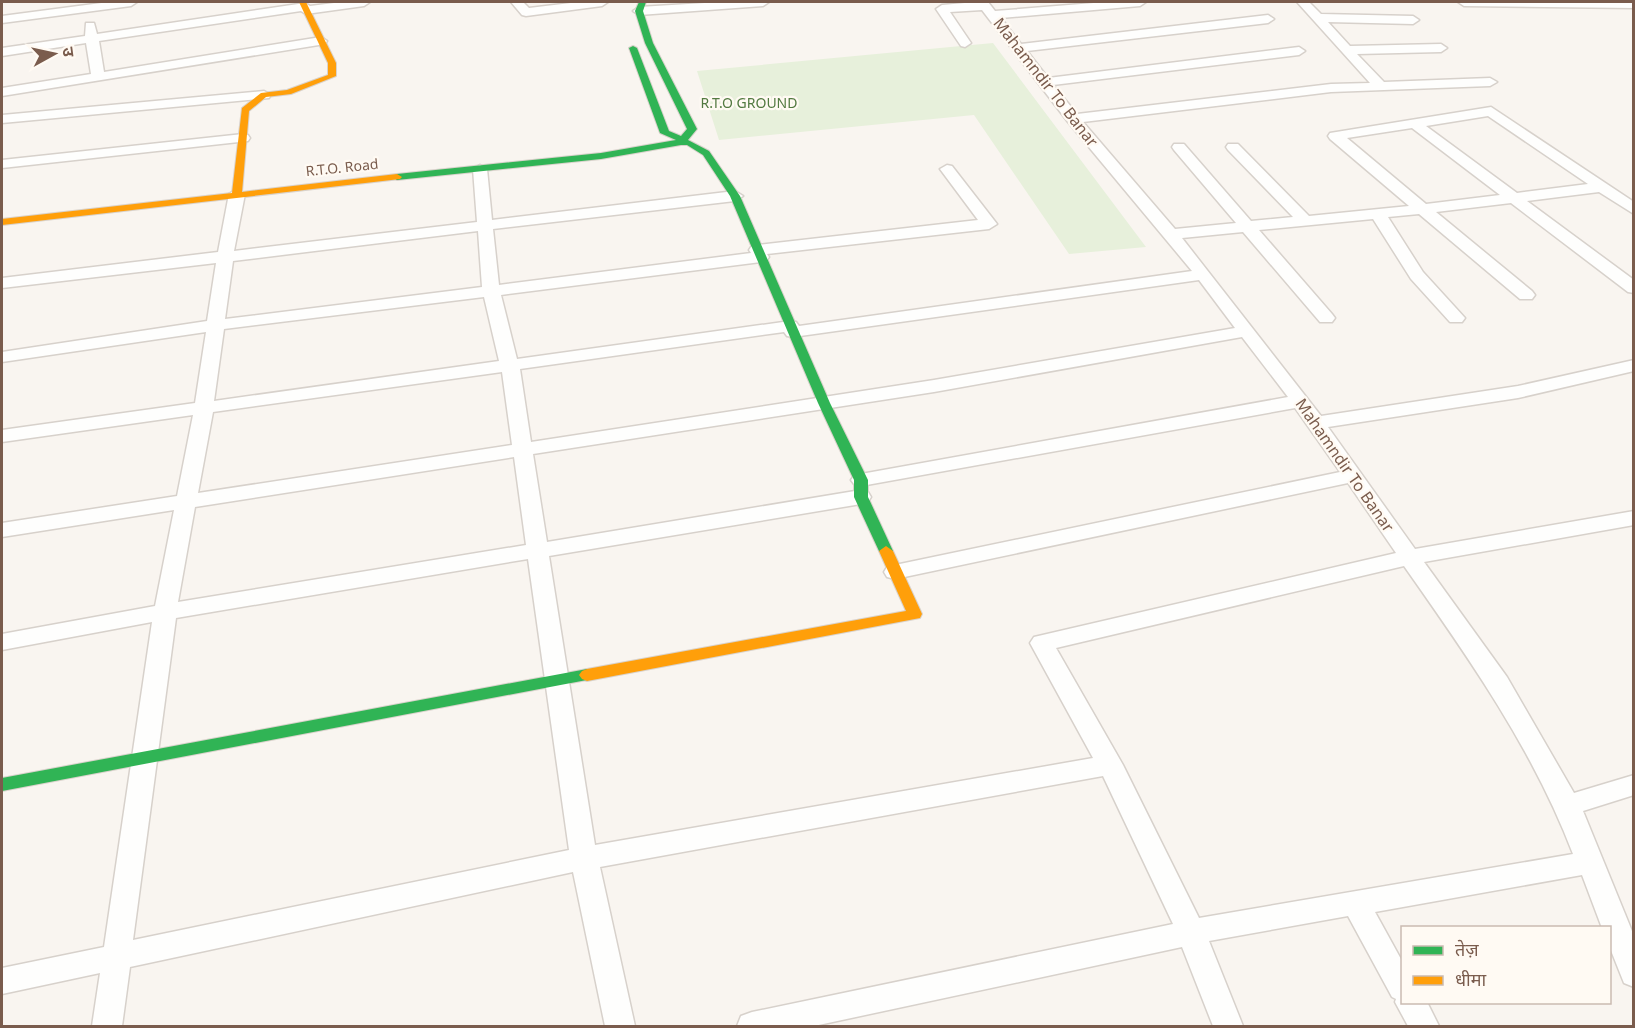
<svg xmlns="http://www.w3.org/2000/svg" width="1635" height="1028" font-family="'Noto Sans','Noto Sans Devanagari',sans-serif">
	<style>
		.green { fill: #e7f0db }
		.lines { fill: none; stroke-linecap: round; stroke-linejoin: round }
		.street-casing { stroke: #d7d1cb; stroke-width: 3 }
		.fast-casing { stroke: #d9d2cb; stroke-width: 2 }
		.slow-casing { stroke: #d9d2cb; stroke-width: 2 }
		.street { fill: #fefefd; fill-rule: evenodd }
		.fast { fill: #30b455; fill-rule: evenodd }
		.slow { fill: #ff9f0a; fill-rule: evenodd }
		.labels { text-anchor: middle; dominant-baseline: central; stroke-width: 4.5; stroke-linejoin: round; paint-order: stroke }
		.far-park-label { font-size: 14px; fill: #537a41; stroke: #fffaf3 }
		.far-street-label { font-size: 14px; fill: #7a5c4d; stroke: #fffaf3 }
		.street-label { font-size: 16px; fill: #7a5c4d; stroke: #fffaf3 }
	</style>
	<rect width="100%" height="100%" fill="#f9f5f0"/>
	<!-- green -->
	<path class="green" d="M 993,43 L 1146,247 L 1069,254 L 974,115 L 719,140 L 697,71 Z"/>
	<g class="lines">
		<defs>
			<path id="street" d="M 109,2 L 137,2 L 131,6 L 2,23 L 2,16 Z
				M 342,2 L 370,2 L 364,6 L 306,14 L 301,11 L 99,41 L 104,72 L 321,37 L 327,41 L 325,44 L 2,96 L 2,88 L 91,74 L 86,43 L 2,56 L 2,48 L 85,36 L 86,23 L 94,23 L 97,34 L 305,3 L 310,6 Z
				M 511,2 L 523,2 L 529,8 L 579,2 L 608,2 L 602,6 L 526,16 L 522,15 Z
				M 721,2 L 769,2 L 763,6 L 639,15 L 633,11 L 639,7 Z
				M 976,2 L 988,2 L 995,11 L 1106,2 L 1146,2 L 1140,6 L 1001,18 L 1021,44 L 1268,15 L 1274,19 L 1268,23 L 1027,51 L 1048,78 L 1299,47 L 1305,51 L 1299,55 L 1053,85 L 1077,114 L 1331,84 L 1370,83 L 1297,2 L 1309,2 L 1321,14 L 1413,16 L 1419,20 L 1413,24 L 1328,22 L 1350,46 L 1441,44 L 1447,48 L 1441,52 L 1357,54 L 1384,82 L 1490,78 L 1497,82 L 1490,86 L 1331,92 L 1083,122 L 1175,229 L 1236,223 L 1174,150 L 1172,147 L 1174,144 L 1184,144 L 1251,221 L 1293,217 L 1228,150 L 1226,147 L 1228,144 L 1238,144 L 1309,216 L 1409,206 L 1330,139 L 1328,136 L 1330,133 L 1491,107 L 1634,202 L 1634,214 L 1599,192 L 1527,201 L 1634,280 L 1634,293 L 1628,292 L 1511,203 L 1436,212 L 1532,291 L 1535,295 L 1532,299 L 1520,299 L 1419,214 L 1388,217 L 1423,272 L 1465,318 L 1462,322 L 1450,322 L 1411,279 L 1373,219 L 1259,230 L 1332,314 L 1335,318 L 1332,322 L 1320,322 L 1243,232 L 1182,238 L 1321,416 L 1518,386 L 1634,360 L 1634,371 L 1518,398 L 1328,427 L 1415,549 L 1634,511 L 1634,525 L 1424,562 L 1507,677 L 1574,793 L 1634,775 L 1634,795 L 1583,811 L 1634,936 L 1634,987 L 1624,983 L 1610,948 L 1610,928 L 1602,928 L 1582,875 L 1375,912 L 1402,961 L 1402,1002 L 1427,1002 L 1439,1026 L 1408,1026 L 1395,1002 L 1396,999 L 1392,997 L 1348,916 L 1209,941 L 1243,1026 L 1213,1026 L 1182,947 L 814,1026 L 737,1026 L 741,1016 L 752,1012 L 1173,924 L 1103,776 L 600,867 L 635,1026 L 605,1026 L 573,872 L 130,967 L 122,1026 L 92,1026 L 100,973 L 2,994 L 2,968 L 104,947 L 152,622 L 2,650 L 2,634 L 155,606 L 174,510 L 2,537 L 2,523 L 177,496 L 193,415 L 2,442 L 2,430 L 195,403 L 206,332 L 2,362 L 2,352 L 207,321 L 216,263 L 2,288 L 2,278 L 218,252 L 229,194 L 237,189 L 245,194 L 234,251 L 477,222 L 473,169 L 480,165 L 487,169 L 492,220 L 735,191 L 743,196 L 735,201 L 493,229 L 499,285 L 751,253 L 749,250 L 751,247 L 757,245 L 978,220 L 940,169 L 947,165 L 952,166 L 997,224 L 989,229 L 767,254 L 769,257 L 767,260 L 761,262 L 501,295 L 517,359 L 790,321 L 796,322 L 799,326 L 1192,271 L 1068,122 L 982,10 L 950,12 L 971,43 L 965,47 L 961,46 L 936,9 L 942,5 ZM 1488,116 L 1588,184 L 1517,193 L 1426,126 ZM 1412,128 L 1500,195 L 1426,204 L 1347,138 ZM 478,231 L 482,287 L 225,319 L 233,261 ZM 1199,280 L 1235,328 L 934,380 L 531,442 L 520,369 L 784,332 L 787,336 L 793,337 ZM 484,297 L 499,361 L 214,401 L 224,329 ZM 1242,337 L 1288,397 L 861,474 L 854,476 L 851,480 L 854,484 L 861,486 L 1295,408 L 1340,472 L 895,565 L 887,567 L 884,572 L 887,577 L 895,579 L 1348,483 L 1396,553 L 1034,637 L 1030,643 L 1093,758 L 595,845 L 549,556 L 861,504 L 868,502 L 871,497 L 868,492 L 861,490 L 547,542 L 533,454 L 934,392 ZM 502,372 L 512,445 L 198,493 L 213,412 ZM 514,457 L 526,545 L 178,602 L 195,507 ZM 528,559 L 569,850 L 133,940 L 176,618 ZM 1404,566 C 1468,657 1533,749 1573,854 L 1199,918 L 1123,765 L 1056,648 Z
				M 1458,2 L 1634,2 L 1634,8 L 1464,6 Z
				M 264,91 L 271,95 L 269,98 L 2,123 L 2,115 Z
				M 243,134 L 248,135 L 250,138 L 248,141 L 2,168 L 2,160 Z"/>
			<path id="fast" d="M 639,2 L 646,2 L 643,11 L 653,43 L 697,129 L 688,140 L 709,151 L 740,196 L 830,403 L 868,480 L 868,497 L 893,551 L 891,554 L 886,556 L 879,551 L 854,497 L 854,480 L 818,403 L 730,196 L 703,155 L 687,145 L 681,145 L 601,159 L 397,180 L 392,177 L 397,174 L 601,153 L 676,140 L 660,133 L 629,48 L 633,46 L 637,48 L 669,131 L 681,136 L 687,129 L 645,43 L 635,11 Z
				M 587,669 L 592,671 L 595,675 L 592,679 L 2,791 L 2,778 Z"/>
			<path id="slow" d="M 299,2 L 306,2 L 336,63 L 336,76 L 291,94 L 266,97 L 249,111 L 242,192 L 397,174 L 402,177 L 400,179 L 2,225 L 2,219 L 232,193 L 242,108 L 261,93 L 287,90 L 328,75 L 328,63 Z
				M 886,546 L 893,551 L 922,614 L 920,618 L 587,681 L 582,679 L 579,675 L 582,671 L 587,669 L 906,611 L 879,551 Z"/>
		</defs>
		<!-- street casing -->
		<use href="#street" class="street-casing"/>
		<!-- fast casing -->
		<use href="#fast" class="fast-casing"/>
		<!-- slow casing -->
		<use href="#slow" class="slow-casing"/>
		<!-- street -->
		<use href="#street" class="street"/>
		<!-- fast -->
		<use href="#fast" class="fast"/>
		<!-- slow -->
		<use href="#slow" class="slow"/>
	</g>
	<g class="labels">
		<!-- far-park labels -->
		<g class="far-park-label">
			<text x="749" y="102">R.T.O GROUND</text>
		</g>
		<!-- far-street labels -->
		<g class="far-street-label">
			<text transform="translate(342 167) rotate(-6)">R.T.O. Road</text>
		</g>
		<!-- street labels -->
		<g class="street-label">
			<text transform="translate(1046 82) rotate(52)">Mahamndir To Banar</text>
			<text transform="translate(1345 465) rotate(55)">Mahamndir To Banar</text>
		</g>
	</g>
	<!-- border -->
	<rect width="1635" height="1028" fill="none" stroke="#7a5c4d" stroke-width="6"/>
	<!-- legend -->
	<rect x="1401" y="926" width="210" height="78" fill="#fffaf3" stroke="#cabbb1" stroke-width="1.5"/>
	<rect x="1413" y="946" width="30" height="9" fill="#30b455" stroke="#cabbb1" stroke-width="1.5"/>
	<text x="1455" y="956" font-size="18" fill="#7a5c4d">तेज़</text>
	<rect x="1413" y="976" width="30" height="9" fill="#ff9f0a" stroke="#cabbb1" stroke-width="1.5"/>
	<text x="1455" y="986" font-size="18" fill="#7a5c4d">धीमा</text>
	<!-- north arrow -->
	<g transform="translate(54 54) rotate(82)" stroke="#fffaf3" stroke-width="4.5" paint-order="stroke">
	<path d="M0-4.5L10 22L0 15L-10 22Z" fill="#7a5c4d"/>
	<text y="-9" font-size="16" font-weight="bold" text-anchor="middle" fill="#7a5c4d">उ</text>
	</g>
</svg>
